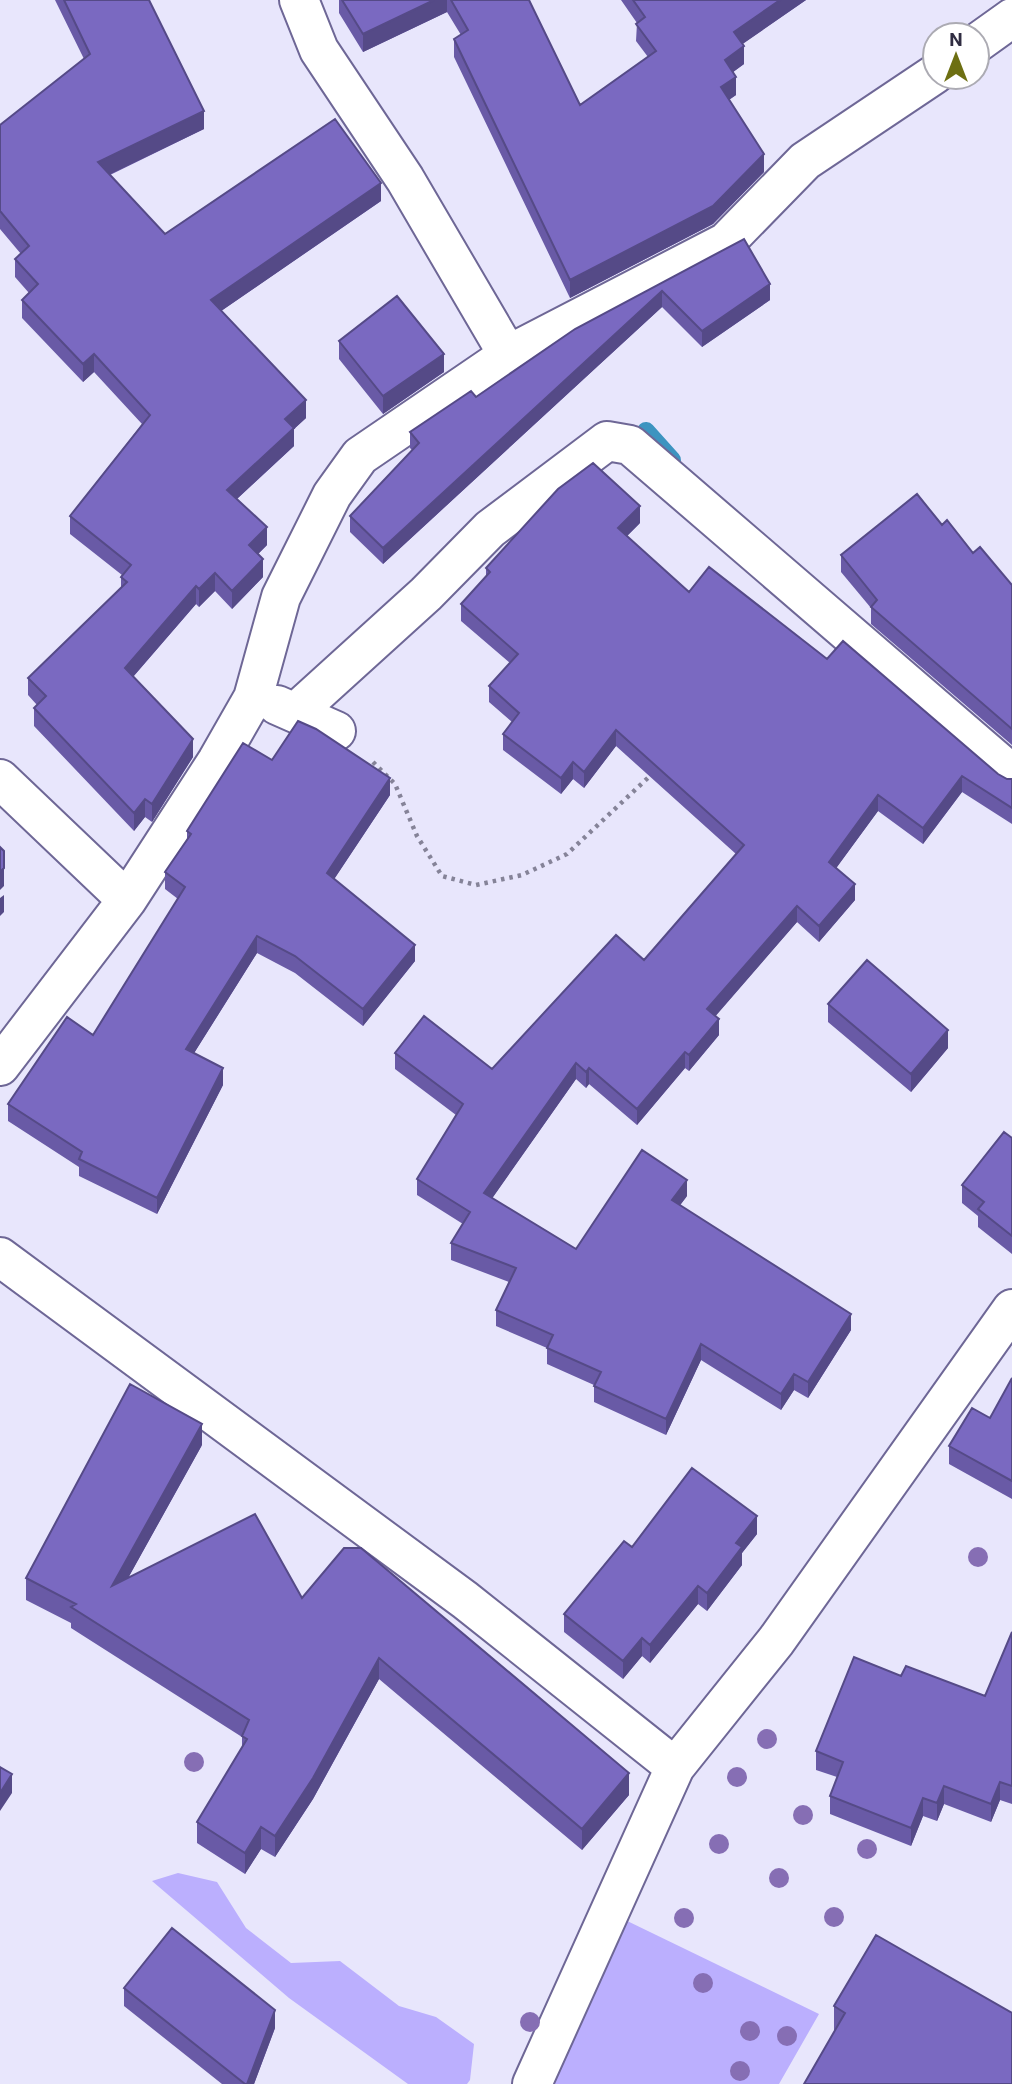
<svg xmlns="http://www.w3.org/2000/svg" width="1012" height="2084" font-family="Roboto,sans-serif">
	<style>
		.green { fill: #bbaffe }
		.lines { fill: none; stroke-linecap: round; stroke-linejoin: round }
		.stream { stroke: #3d94c0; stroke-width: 18 }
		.minor-casing { stroke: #6e6796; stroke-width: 42 }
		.path { stroke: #858398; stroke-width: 4.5; stroke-dasharray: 3.5 5; stroke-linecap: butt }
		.minor { stroke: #fff; stroke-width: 38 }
		.tree { fill: #866eb4 }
		.wall { fill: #695aa6 }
		.shaded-wall { fill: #554a87 }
		.building { fill: #7a69c1; stroke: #554a87; stroke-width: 2 }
	</style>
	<rect width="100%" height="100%" fill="#e8e6fc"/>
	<!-- green -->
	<path class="green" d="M 178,1873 L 217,1882 L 246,1928 L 291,1963 L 340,1961 L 399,2006 L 436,2017 L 474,2044 L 470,2080 L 467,2084 L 408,2084 L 289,1998 L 152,1881 Z
		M 619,1917 L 819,2014 L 779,2084 L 545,2084 Z"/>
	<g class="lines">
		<!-- stream -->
		<path class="stream" d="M 646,431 L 672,460"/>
		<defs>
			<path id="minor" d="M 299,0 L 319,50 L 405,179 L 508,355
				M 977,43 L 1012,18
				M 277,705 L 336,731
				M 297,711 L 426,594 L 490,529 L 607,441 L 630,445 L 1012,774
				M 0,779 L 127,900
				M 0,1066 L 127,900 L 217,761 L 253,698 L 281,597 L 332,495 L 360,456 L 508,355 L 726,242 L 805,161 L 935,74
				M 0,1257 L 465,1600 L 675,1767
				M 532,2084 L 675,1767 L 776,1641 L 1012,1309"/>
		</defs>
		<!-- minor casing -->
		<use href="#minor" class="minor-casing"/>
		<!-- path -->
		<path class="path" d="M 373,762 L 395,784 L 417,836 L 442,876 L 476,885 L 522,875 L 567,854 L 652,774"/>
		<!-- minor -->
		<use href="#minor" class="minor"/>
	</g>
	<!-- trees -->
	<g class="tree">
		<circle cx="978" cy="1557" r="10"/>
		<circle cx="767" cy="1739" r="10"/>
		<circle cx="194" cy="1762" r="10"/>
		<circle cx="737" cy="1777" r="10"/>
		<circle cx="803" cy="1815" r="10"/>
		<circle cx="719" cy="1844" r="10"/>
		<circle cx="867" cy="1849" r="10"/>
		<circle cx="779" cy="1878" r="10"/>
		<circle cx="834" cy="1917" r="10"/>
		<circle cx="684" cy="1918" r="10"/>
		<circle cx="703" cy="1983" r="10"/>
		<circle cx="530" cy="2022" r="10"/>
		<circle cx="750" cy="2031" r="10"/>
		<circle cx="787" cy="2036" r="10"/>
		<circle cx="740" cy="2071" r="10"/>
	</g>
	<!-- wall -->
	<path class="wall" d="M 55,0 L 149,0 L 204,129 L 110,175 L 165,234 L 381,201 L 221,311 L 306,418 L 294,429 L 294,446 L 237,499 L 267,545 L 258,554 L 263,577 L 232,609 L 215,591 L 199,607 L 196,604 L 133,677 L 193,757 L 152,822 L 145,817 L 134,831 L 34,726 L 34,708 L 37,705 L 28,695 L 28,678 L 121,588 L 121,577 L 122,575 L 70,534 L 70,516 L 142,424 L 94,372 L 83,382 L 22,318 L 22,300 L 29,293 L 15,277 L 15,259 L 21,254 L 0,229 L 0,125 L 84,59 Z
		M 339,0 L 529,0 L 580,105 L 648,57 L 636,41 L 637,23 L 621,0 L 806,0 L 742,44 L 744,64 L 733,72 L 736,95 L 729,100 L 764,172 L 713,224 L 570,298 L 454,57 L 454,39 L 461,35 L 447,12 L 363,52 L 339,13 Z
		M 744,239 L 770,300 L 702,347 L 662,307 L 383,564 L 350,532 L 350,516 L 412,450 L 410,448 L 410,432 L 476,397 Z
		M 339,341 L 444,372 L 383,414 L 339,359 Z
		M 640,523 L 627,536 L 689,592 L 827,659 L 998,774 L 1007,779 L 1012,779 L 1012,824 L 962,792 L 923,844 L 878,811 L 836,868 L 855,900 L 819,942 L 797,922 L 715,1016 L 719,1035 L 689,1071 L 685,1068 L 637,1125 L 589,1084 L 586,1088 L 576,1079 L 492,1198 L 576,1249 L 687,1196 L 680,1205 L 851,1330 L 808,1398 L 794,1390 L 781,1410 L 701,1360 L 666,1435 L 594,1402 L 594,1385 L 547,1364 L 547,1348 L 496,1326 L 496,1310 L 509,1282 L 451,1260 L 451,1243 L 463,1224 L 417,1195 L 417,1179 L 456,1115 L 395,1069 L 395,1053 L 492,1069 L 644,960 L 736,854 L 616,746 L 584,788 L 573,779 L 561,794 L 503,750 L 503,734 L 512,722 L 489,702 L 489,686 L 510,663 L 461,621 L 461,604 L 486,576 L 486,568 Z
		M 942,525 L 973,553 L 1012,585 L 1012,745 L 871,624 L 871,608 L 841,572 L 841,555 Z
		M 272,760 L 390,795 L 334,879 L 415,961 L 363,1026 L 295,973 L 257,953 L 194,1053 L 223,1085 L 157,1214 L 79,1176 L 79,1167 L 8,1121 L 8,1104 L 93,1035 L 178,899 L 165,889 L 165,872 L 187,840 L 187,831 Z
		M 828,1004 L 948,1048 L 911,1092 L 828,1022 Z
		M 1012,1138 L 1012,1254 L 978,1227 L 978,1216 L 962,1203 L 962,1185 Z
		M 1012,1378 L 1012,1499 L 949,1464 L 949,1446 L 990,1418 Z
		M 202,1445 L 128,1578 L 302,1598 L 629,1795 L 582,1850 L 379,1679 L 313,1799 L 275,1857 L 261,1849 L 245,1874 L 197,1843 L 197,1822 L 242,1748 L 242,1737 L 71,1628 L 71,1623 L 26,1600 L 26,1578 Z
		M 757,1534 L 742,1553 L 742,1565 L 707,1611 L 698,1604 L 650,1663 L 642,1656 L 623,1679 L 564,1632 L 564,1614 L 632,1547 Z
		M 1012,1632 L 1012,1804 L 1000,1800 L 991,1822 L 944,1804 L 937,1821 L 923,1816 L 911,1846 L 830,1814 L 830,1796 L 837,1777 L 816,1770 L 816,1751 L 901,1676 L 985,1696 Z
		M 124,1988 L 275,2028 L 254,2084 L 222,2084 L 124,2006 Z
		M 834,2006 L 1012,2013 L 834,2031 Z"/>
	<!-- shaded-wall -->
	<path class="shaded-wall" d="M 434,0 L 447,0 L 447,12 L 363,52 L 363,34 Z
		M 780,0 L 806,0 L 734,50 L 734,32 Z
		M 744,46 L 744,64 L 725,78 L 725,60 Z
		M 736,77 L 736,95 L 721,105 L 721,87 Z
		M 204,111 L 204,129 L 98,180 L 98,162 Z
		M 764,154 L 764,172 L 713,224 L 570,298 L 570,280 Z
		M 381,183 L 381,201 L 211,318 L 211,300 Z
		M 770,284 L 770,300 L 702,347 L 702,331 Z
		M 662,291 L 662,307 L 383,564 L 383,548 Z
		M 94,354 L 94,372 L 83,382 L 83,364 Z
		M 444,354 L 444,372 L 383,414 L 383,396 Z
		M 306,400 L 306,418 L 294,429 L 294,446 L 227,508 L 227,490 L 285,419 Z
		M 640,506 L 640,523 L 618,545 L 618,528 Z
		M 267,527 L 267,545 L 249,563 L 249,545 Z
		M 263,559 L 263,577 L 232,609 L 232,591 Z
		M 215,573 L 215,591 L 199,607 L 199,589 Z
		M 196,586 L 196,604 L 125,686 L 125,668 Z
		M 616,730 L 616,746 L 584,788 L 584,772 Z
		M 193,739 L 193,757 L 152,822 L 152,804 Z
		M 573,762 L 573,779 L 561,794 L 561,778 Z
		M 962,776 L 962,792 L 923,844 L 923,828 Z
		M 390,778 L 390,795 L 327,890 L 327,873 Z
		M 878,795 L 878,811 L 829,878 L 829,862 Z
		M 145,799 L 145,817 L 134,831 L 134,813 Z
		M 4,868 L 4,886 L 0,890 L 0,872 Z
		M 855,884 L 855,900 L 819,942 L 819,926 Z
		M 4,895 L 4,912 L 0,916 L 0,898 Z
		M 797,906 L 797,922 L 707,1026 L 707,1009 Z
		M 257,936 L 257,953 L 186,1066 L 186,1049 Z
		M 415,945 L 415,961 L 363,1026 L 363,1009 Z
		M 719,1019 L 719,1035 L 689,1071 L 689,1055 Z
		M 948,1030 L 948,1048 L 911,1092 L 911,1074 Z
		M 685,1052 L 685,1068 L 637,1125 L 637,1109 Z
		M 576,1063 L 576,1079 L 484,1210 L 484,1193 Z
		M 223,1068 L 223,1085 L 157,1214 L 157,1198 Z
		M 589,1068 L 589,1084 L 586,1088 L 586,1072 Z
		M 687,1180 L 687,1196 L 672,1216 L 672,1200 Z
		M 851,1314 L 851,1330 L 808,1398 L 808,1382 Z
		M 701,1344 L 701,1360 L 666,1435 L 666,1419 Z
		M 794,1374 L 794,1390 L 781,1410 L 781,1394 Z
		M 202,1424 L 202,1445 L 112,1607 L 112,1586 Z
		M 757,1516 L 757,1534 L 742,1553 L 742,1565 L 707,1611 L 707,1593 L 736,1543 Z
		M 698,1586 L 698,1604 L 650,1663 L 650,1645 Z
		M 642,1638 L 642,1656 L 623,1679 L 623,1661 Z
		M 379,1658 L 379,1679 L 313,1799 L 275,1857 L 275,1836 Z
		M 629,1773 L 629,1795 L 582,1850 L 582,1829 Z
		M 12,1774 L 12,1793 L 0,1811 L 0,1793 Z
		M 1000,1782 L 1000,1800 L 991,1822 L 991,1804 Z
		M 944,1786 L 944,1804 L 937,1821 L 937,1803 Z
		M 923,1798 L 923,1816 L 911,1846 L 911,1828 Z
		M 261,1827 L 261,1849 L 245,1874 L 245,1853 Z
		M 275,2010 L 275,2028 L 254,2084 L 247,2084 Z"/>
	<!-- building -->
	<path class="building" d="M 64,0 L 149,0 L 204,111 L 98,162 L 165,234 L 335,119 L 381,183 L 211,300 L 306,400 L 285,419 L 294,428 L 227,490 L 267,527 L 249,545 L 263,559 L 232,591 L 215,573 L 199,589 L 196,586 L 125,668 L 193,739 L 152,804 L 145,799 L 134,813 L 34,708 L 46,696 L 28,678 L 127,582 L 121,577 L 131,565 L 70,516 L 150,415 L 94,354 L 83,364 L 22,300 L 38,284 L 15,259 L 29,246 L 0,211 L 0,125 L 90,54 Z
		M 342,0 L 434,0 L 363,34 Z
		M 451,0 L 529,0 L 580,105 L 656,51 L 636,24 L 645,17 L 633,0 L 780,0 L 734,32 L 744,46 L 725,60 L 736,77 L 721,87 L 764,154 L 713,206 L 570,280 L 454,39 L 468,30 Z
		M 744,239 L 770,284 L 702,331 L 662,291 L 383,548 L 350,516 L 419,443 L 410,432 L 471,391 L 476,397 L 575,329 Z
		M 397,296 L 444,354 L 383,396 L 339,341 Z
		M 593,463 L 640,506 L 618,528 L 689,592 L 709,567 L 827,659 L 843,641 L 998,774 L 1007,779 L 1012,779 L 1012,808 L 962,776 L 923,828 L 878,795 L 829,862 L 855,884 L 819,926 L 797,906 L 707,1009 L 719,1019 L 689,1055 L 685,1052 L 637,1109 L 589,1068 L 586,1072 L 576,1063 L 484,1193 L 576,1249 L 642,1150 L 687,1180 L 672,1200 L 851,1314 L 808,1382 L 794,1374 L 781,1394 L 701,1344 L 666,1419 L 594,1386 L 601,1372 L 547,1348 L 553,1335 L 496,1310 L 516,1268 L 451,1243 L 470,1212 L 417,1179 L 463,1104 L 395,1053 L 424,1016 L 492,1069 L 616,935 L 644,960 L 744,845 L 616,730 L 584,772 L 573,762 L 561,778 L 503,734 L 519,713 L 489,686 L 518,654 L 461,604 L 490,572 L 486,568 L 558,489 Z
		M 917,494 L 942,525 L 947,520 L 973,553 L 980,547 L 1012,585 L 1012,729 L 871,607 L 877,600 L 841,555 Z
		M 298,721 L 316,729 L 390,778 L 327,873 L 415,945 L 363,1009 L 295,956 L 257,936 L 186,1049 L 223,1068 L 157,1198 L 79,1159 L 82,1152 L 8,1104 L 67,1017 L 93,1035 L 185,887 L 165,872 L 191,834 L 187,831 L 243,743 L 272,760 Z
		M 0,847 L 4,851 L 4,868 L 0,872 Z
		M 867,960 L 948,1030 L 911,1074 L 828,1004 Z
		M 1004,1132 L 1012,1138 L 1012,1236 L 978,1209 L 984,1202 L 962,1185 Z
		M 1012,1378 L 1012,1481 L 949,1446 L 972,1408 L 990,1418 Z
		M 130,1384 L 202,1424 L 112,1586 L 255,1514 L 302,1598 L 344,1548 L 361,1548 L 629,1773 L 582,1829 L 379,1658 L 313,1778 L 275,1836 L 261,1827 L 245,1853 L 197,1822 L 247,1739 L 242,1736 L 249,1720 L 71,1607 L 76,1604 L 26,1578 Z
		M 692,1468 L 757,1516 L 736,1543 L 742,1547 L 707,1593 L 698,1586 L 650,1645 L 642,1638 L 623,1661 L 564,1614 L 624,1541 L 632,1547 Z
		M 1012,1632 L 1012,1786 L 1000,1782 L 991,1804 L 944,1786 L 937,1803 L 923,1798 L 911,1828 L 830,1796 L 843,1762 L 816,1751 L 854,1657 L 901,1676 L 906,1666 L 985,1696 Z
		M 0,1767 L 12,1774 L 0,1793 Z
		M 172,1928 L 275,2010 L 247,2084 L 245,2084 L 124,1988 Z
		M 876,1935 L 1012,2013 L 1012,2084 L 804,2084 L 845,2013 L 834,2006 Z"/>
	<!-- north arrow -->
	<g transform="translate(956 56)"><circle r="33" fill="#ffffff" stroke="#acabb3" stroke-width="2"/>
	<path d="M0-5L12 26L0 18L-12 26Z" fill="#6d6f12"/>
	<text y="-10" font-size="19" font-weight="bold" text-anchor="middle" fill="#302d42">N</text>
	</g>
</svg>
